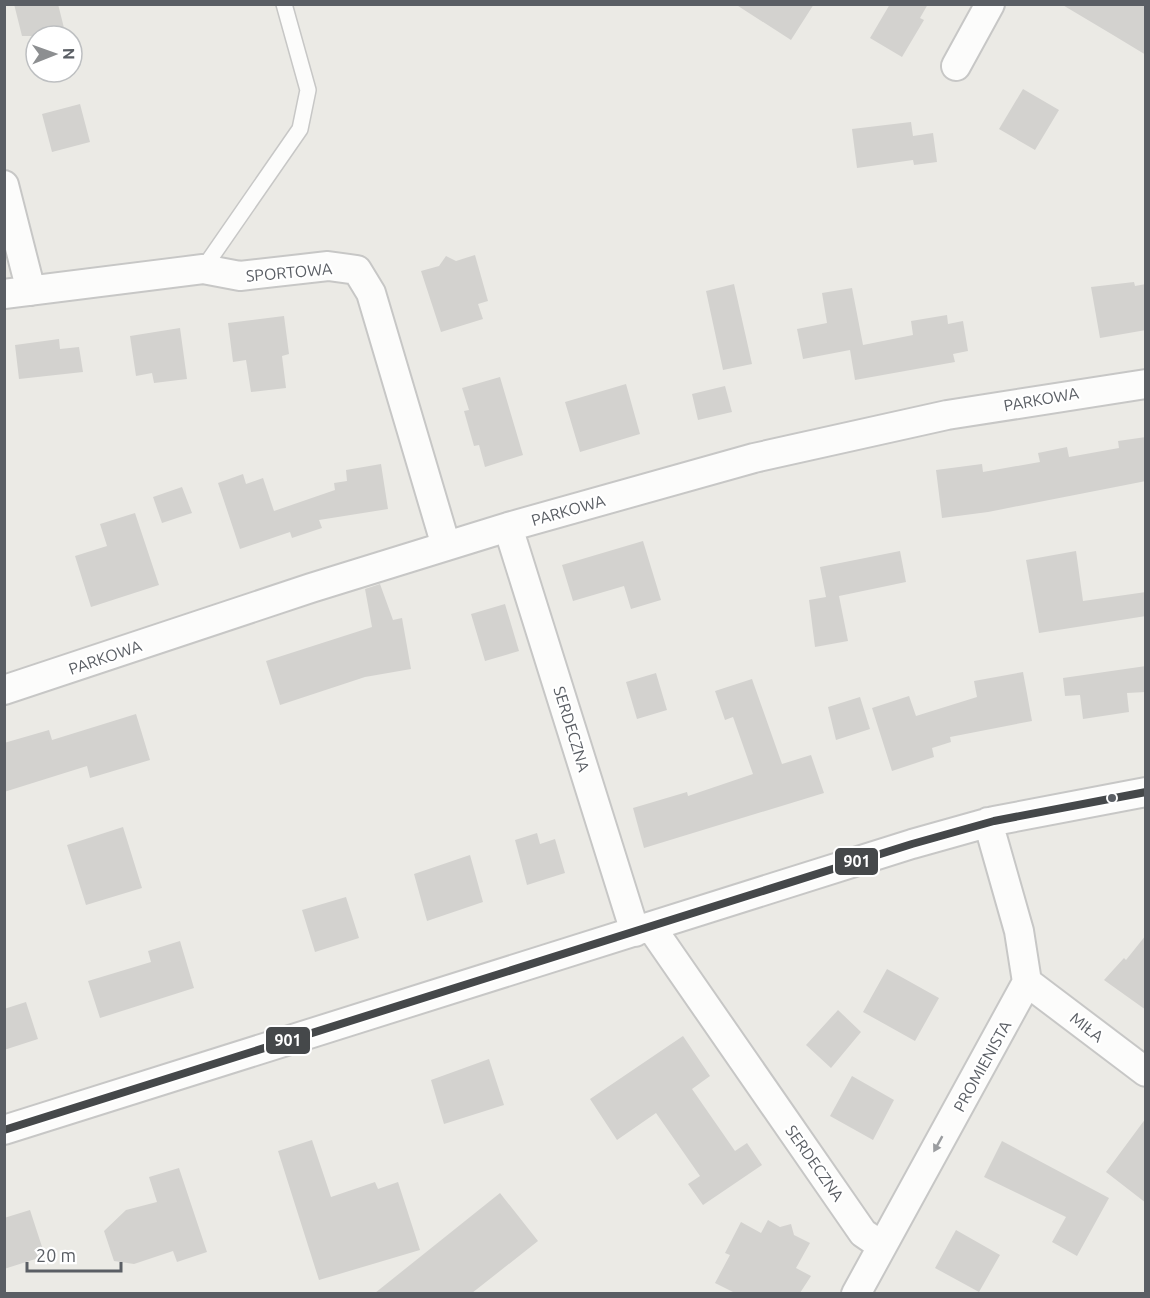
<svg xmlns="http://www.w3.org/2000/svg" width="1150" height="1298" font-family="Ubuntu,sans-serif">
	<style>
		.building { fill: #d3d2cf }
		.lines { fill: none; stroke-linecap: round; stroke-linejoin: round }
		.service-casing { stroke: #c7c7c6; stroke-width: 18 }
		.minor-casing { stroke: #c7c7c6; stroke-width: 32 }
		.service { stroke: #fcfcfb; stroke-width: 15 }
		.minor { stroke: #fcfcfb; stroke-width: 28 }
		.bus-1-casing { stroke: #fff; stroke-width: 12 }
		.bus-1 { stroke: #45484a; stroke-width: 8 }
		.oneway { fill: #9b9da0 }
		.bus-dot { fill: #5a5e64; stroke: #fff; stroke-width: 2 }
		.labels { text-anchor: middle; dominant-baseline: central; stroke-width: 4.5; stroke-linejoin: round; paint-order: stroke }
		.street-label { font-size: 16px; fill: #5a5e64; stroke: #fff }
		.line-badge { stroke: #fff; stroke-width: 2 }
		.badge-label { font-size: 16px; text-anchor: middle; font-weight: bold; fill: #fff }
	</style>
	<rect width="100%" height="100%" fill="#ebeae5"/>
	<!-- building -->
	<path class="building" d="M 14,4 L 58,4 L 66,36 L 22,36 Z
		M 735,4 L 814,4 L 791,40 Z
		M 890,4 L 928,4 L 920,18 L 924,20 L 902,57 L 870,38 Z
		M 1061,4 L 1146,4 L 1146,55 L 1113,35 Z
		M 1023,89 L 1059,110 L 1035,150 L 999,129 Z
		M 80,104 L 90,142 L 52,152 L 42,114 Z
		M 911,122 L 913,136 L 933,133 L 937,162 L 914,165 L 913,160 L 857,168 L 852,129 Z
		M 475,255 L 488,301 L 478,304 L 483,319 L 441,332 L 421,271 L 439,266 L 446,256 L 456,261 Z
		M 1134,282 L 1135,286 L 1146,284 L 1146,330 L 1100,338 L 1091,287 Z
		M 734,284 L 752,364 L 723,370 L 706,291 Z
		M 852,288 L 863,345 L 913,335 L 911,321 L 947,315 L 948,324 L 963,321 L 968,351 L 953,354 L 955,362 L 855,380 L 850,350 L 803,359 L 797,329 L 827,323 L 822,293 Z
		M 284,316 L 289,354 L 282,356 L 286,388 L 251,392 L 246,360 L 233,362 L 228,323 Z
		M 180,328 L 187,379 L 154,383 L 152,373 L 136,376 L 130,336 Z
		M 59,339 L 60,349 L 79,347 L 83,372 L 19,379 L 15,345 Z
		M 500,377 L 523,455 L 485,467 L 479,445 L 474,446 L 464,411 L 469,410 L 462,388 Z
		M 626,384 L 640,434 L 580,452 L 565,402 Z
		M 725,386 L 732,412 L 698,420 L 692,394 Z
		M 1146,437 L 1146,481 L 988,512 L 942,518 L 936,470 L 982,464 L 983,472 L 1040,462 L 1038,453 L 1067,447 L 1069,457 L 1119,448 L 1118,441 Z
		M 381,464 L 388,509 L 319,520 L 322,528 L 292,538 L 290,532 L 240,549 L 218,483 L 243,474 L 246,484 L 263,478 L 274,511 L 335,490 L 334,483 L 347,481 L 346,470 Z
		M 182,487 L 192,513 L 162,523 L 153,497 Z
		M 135,513 L 159,585 L 91,607 L 75,556 L 107,546 L 100,524 Z
		M 643,541 L 661,600 L 631,609 L 624,586 L 573,601 L 562,565 Z
		M 900,551 L 906,582 L 839,596 L 848,641 L 815,647 L 809,600 L 826,597 L 820,567 Z
		M 1076,551 L 1083,601 L 1146,592 L 1146,616 L 1039,633 L 1026,560 Z
		M 380,584 L 393,620 L 402,618 L 411,669 L 365,677 L 280,705 L 266,661 L 372,627 L 365,589 Z
		M 505,604 L 519,651 L 485,661 L 471,614 Z
		M 1146,666 L 1146,692 L 1127,693 L 1129,712 L 1083,719 L 1080,695 L 1065,696 L 1063,678 Z
		M 1023,672 L 1032,721 L 950,737 L 951,742 L 932,748 L 934,757 L 892,771 L 872,708 L 909,696 L 916,716 L 977,697 L 974,681 Z
		M 656,673 L 667,710 L 637,719 L 626,682 Z
		M 752,679 L 782,764 L 811,755 L 824,793 L 644,848 L 633,808 L 687,792 L 688,796 L 753,774 L 733,717 L 725,720 L 715,691 Z
		M 860,697 L 870,729 L 836,740 L 828,707 Z
		M 136,714 L 150,760 L 90,778 L 87,766 L 4,792 L 4,743 L 49,730 L 52,740 Z
		M 123,827 L 142,888 L 86,905 L 67,845 Z
		M 537,833 L 540,844 L 555,839 L 565,873 L 527,885 L 515,840 Z
		M 470,855 L 483,902 L 427,921 L 414,874 Z
		M 346,897 L 359,938 L 315,952 L 302,910 Z
		M 1146,935 L 1146,1010 L 1104,980 L 1124,958 L 1126,960 Z
		M 180,941 L 194,988 L 100,1018 L 88,981 L 151,962 L 148,951 Z
		M 887,969 L 939,998 L 915,1041 L 863,1012 Z
		M 26,1002 L 38,1039 L 4,1050 L 4,1009 Z
		M 838,1010 L 861,1032 L 831,1068 L 806,1045 Z
		M 683,1036 L 710,1076 L 692,1089 L 735,1151 L 747,1143 L 762,1165 L 703,1205 L 688,1184 L 700,1176 L 656,1113 L 617,1140 L 590,1099 Z
		M 489,1059 L 504,1105 L 444,1124 L 431,1080 Z
		M 852,1076 L 894,1100 L 873,1140 L 830,1116 Z
		M 1146,1118 L 1146,1203 L 1106,1172 Z
		M 312,1140 L 331,1197 L 375,1182 L 378,1189 L 398,1182 L 420,1250 L 319,1280 L 278,1151 Z
		M 1002,1141 L 1109,1198 L 1077,1256 L 1052,1242 L 1066,1217 L 984,1177 Z
		M 179,1168 L 207,1252 L 177,1262 L 173,1251 L 134,1264 L 114,1261 L 104,1231 L 126,1210 L 157,1202 L 149,1177 Z
		M 500,1193 L 538,1241 L 472,1293 L 375,1293 Z
		M 30,1210 L 45,1256 L 4,1269 L 4,1218 Z
		M 768,1220 L 780,1227 L 791,1224 L 794,1235 L 810,1243 L 796,1268 L 811,1276 L 800,1293 L 735,1293 L 715,1283 L 730,1255 L 725,1253 L 741,1222 L 761,1233 Z
		M 956,1230 L 1000,1255 L 979,1292 L 935,1268 Z"/>
	<g class="lines">
		<defs>
			<path id="service" d="M 203,269 L 300,129 L 308,90 L 284,4"/>
			<path id="minor" d="M 956,66 L 990,4
				M 4,185 L 31,291
				M 4,294 L 203,269 L 240,276 L 328,266 L 357,270 L 371,293 L 446,546
				M 508,527 L 635,932
				M 4,690 L 311,588 L 508,527 L 754,458 L 947,415 L 1146,384
				M 651,927 L 863,1233 L 882,1246
				M 1027,982 L 1146,1072
				M 4,1130 L 912,844 L 994,821 L 1146,792
				M 856,1294 L 1027,982 L 1019,931 L 988,822"/>
		</defs>
		<!-- service casing -->
		<use href="#service" class="service-casing"/>
		<!-- minor casing -->
		<use href="#minor" class="minor-casing"/>
		<!-- service -->
		<use href="#service" class="service"/>
		<!-- minor -->
		<use href="#minor" class="minor"/>
		<defs>
			<path id="bus-1" d="M 4,1130 L 912,844 L 994,821 L 1146,792"/>
		</defs>
		<!-- bus-1 casing -->
		<use href="#bus-1" class="bus-1-casing"/>
		<!-- bus-1 -->
		<use href="#bus-1" class="bus-1"/>
	</g>
	<!-- one-way arrows -->
	<defs><path id="oneway-solid" d="M-6-.8H1V-3.2L6.5 0L1 3.2V.8H-6Z" transform="scale(1.5)"/></defs>
	<use class="oneway" href="#oneway-solid" transform="translate(938 1144) rotate(119)"/>
	<!-- markers -->
	<circle class="bus-dot" cx="1112" cy="798" r="5"/>
	<g class="labels">
		<!-- street labels -->
		<g class="street-label">
			<text transform="translate(289 272) rotate(-5)">SPORTOWA</text>
			<text transform="translate(1041 399) rotate(-10)">PARKOWA</text>
			<text transform="translate(568 510) rotate(-16)">PARKOWA</text>
			<text transform="translate(105 657) rotate(-19)">PARKOWA</text>
			<text transform="translate(572 729) rotate(73)">SERDECZNA</text>
			<text transform="translate(1087 1027) rotate(38)">MIŁA</text>
			<text transform="translate(982 1066) rotate(-61)">PROMIENISTA</text>
			<text transform="translate(815 1163) rotate(55)">SERDECZNA</text>
		</g>
	</g>
	<g class="line-badge">
		<rect x="834" y="847" width="45" height="29" rx="6" fill="#45484a"/>
		<rect x="265" y="1026" width="46" height="29" rx="6" fill="#45484a"/>
	</g>
	<g class="badge-label">
		<text x="857" y="867">901</text>
		<text x="288" y="1046">901</text>
	</g>
	<!-- border -->
	<rect width="1150" height="1298" fill="none" stroke="#5a5e64" stroke-width="12"/>
	<!-- north arrow -->
	<g transform="translate(54 54) rotate(89)"><circle r="28" fill="#ffffff" stroke="#bdbfc1" stroke-width="1.5"/>
	<path d="M0-4.5L10 22L0 15L-10 22Z" fill="#8d8f91"/>
	<text y="-9" font-size="16" font-weight="bold" text-anchor="middle" fill="#5a5e64">N</text>
	</g>
	<!-- scale -->
	<path d="M27 1262v9h94v-9" fill="none" stroke="#5a5e64" stroke-width="3"/>
	<text x="36" y="1262" font-size="18" fill="#5a5e64" stroke="#ffffff" stroke-width="4.5" paint-order="stroke">20 m</text>
</svg>
